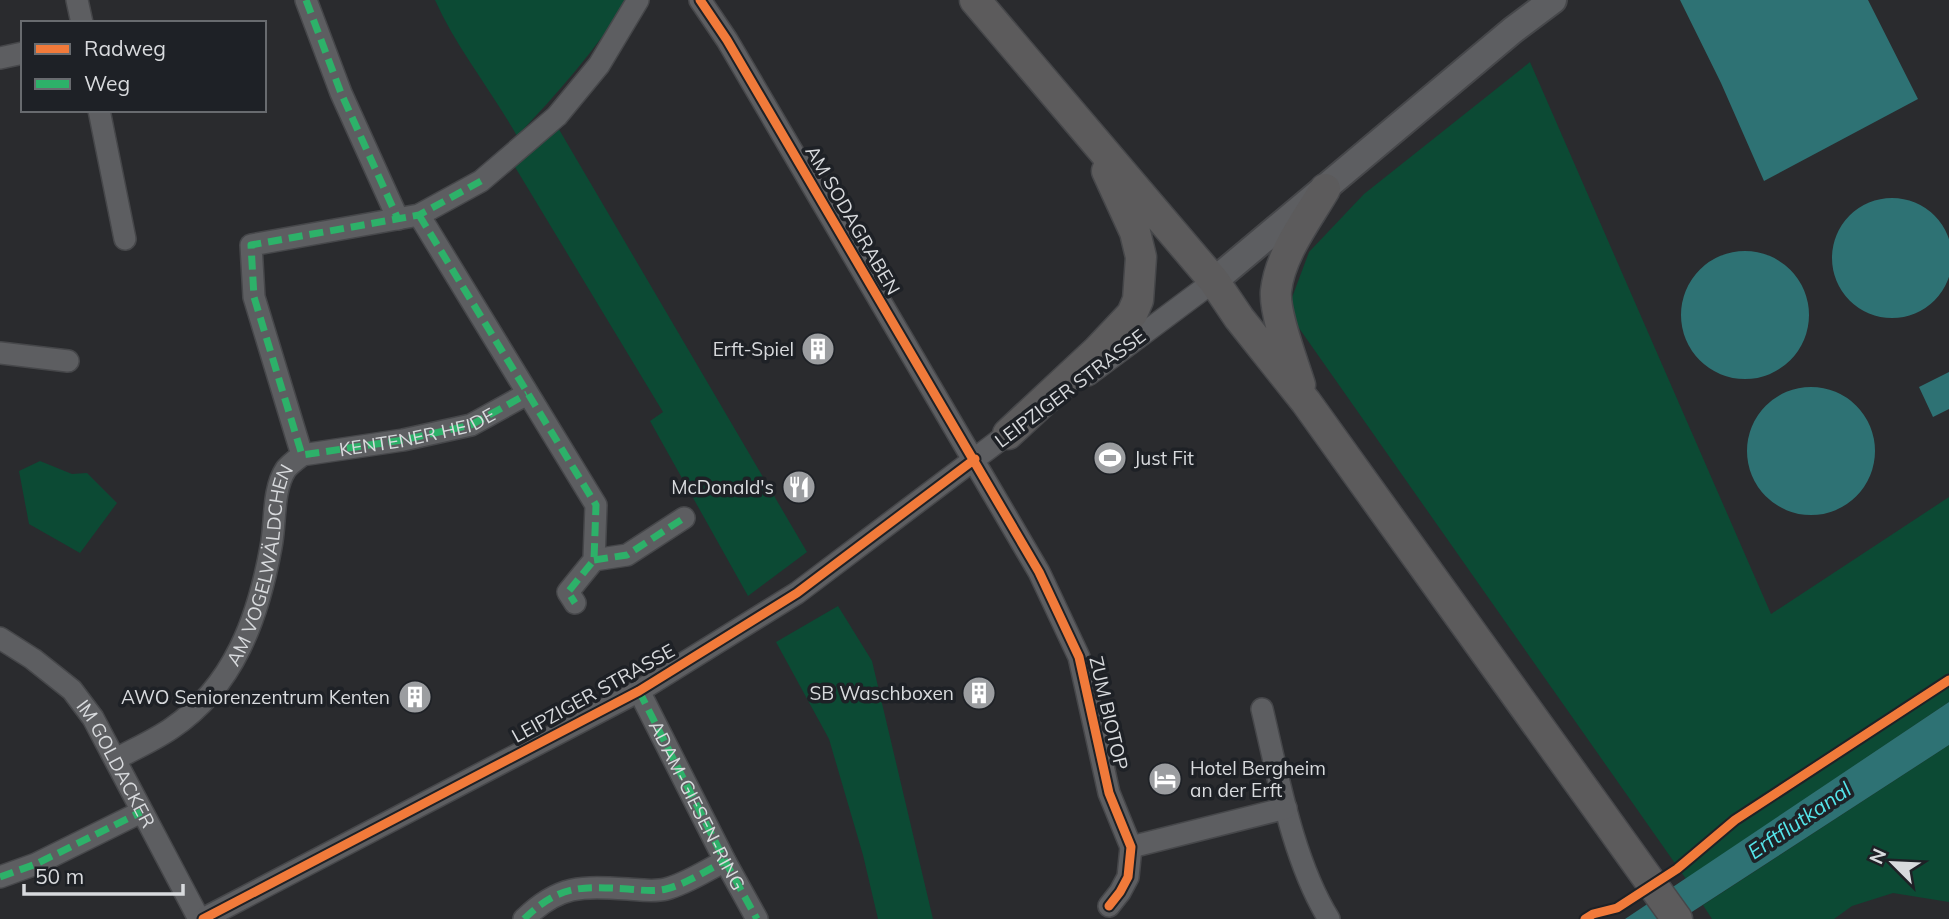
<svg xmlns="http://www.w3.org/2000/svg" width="1949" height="919" font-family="Mulish,sans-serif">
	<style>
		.green { fill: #0c4a34 }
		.water { fill: #2e7274 }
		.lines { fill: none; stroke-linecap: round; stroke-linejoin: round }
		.minor-casing { stroke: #46474a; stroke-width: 24 }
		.tertiary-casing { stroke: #46474a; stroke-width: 30 }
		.secondary-casing { stroke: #46474a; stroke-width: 33 }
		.minor { stroke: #5d5e61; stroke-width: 21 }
		.tertiary { stroke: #5d5e61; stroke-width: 26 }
		.secondary { stroke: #5c5b5c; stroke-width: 30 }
		.quiet { stroke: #2db169; stroke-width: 7; stroke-dasharray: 14 7; stroke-linecap: butt }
		.cycleway-casing { stroke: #1e2126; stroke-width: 13 }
		.cycleway { stroke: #f17a3a; stroke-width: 9 }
		.labels { text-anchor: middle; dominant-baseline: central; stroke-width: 7; stroke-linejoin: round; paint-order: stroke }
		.street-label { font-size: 19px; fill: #d8dadd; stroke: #1e2126 }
		.poi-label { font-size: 19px; fill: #d8dadd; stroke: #1e2126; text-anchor: end }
		.water-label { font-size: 21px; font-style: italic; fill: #54e4e9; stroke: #1e2126 }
	</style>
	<rect width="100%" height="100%" fill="#2a2b2e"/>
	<!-- green -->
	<path class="green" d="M 435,0 L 628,0 C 595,50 558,93 517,136 C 491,90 456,47 435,0 Z
		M 1530,62 L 1771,614 L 1949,497 L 1949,702 L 1686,879 L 1287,311 L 1309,252 L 1364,194 Z
		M 557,126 L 807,552 L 748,596 L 650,421 L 663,412 L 515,167 Z
		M 40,461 L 72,474 L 87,473 L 117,503 L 80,553 L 29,524 L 19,471 Z
		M 838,606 L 872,661 L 933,919 L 878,919 L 863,855 L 829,739 L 776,642 Z
		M 1949,745 L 1949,902 L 1893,893 L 1852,906 L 1834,919 L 1712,919 L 1703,905 Z"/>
	<!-- water -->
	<path class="water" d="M 1680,0 L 1868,0 L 1918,99 L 1764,181 L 1721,83 Z
		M1832 258a60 60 0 1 1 120 0a60 60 0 1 1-120 0Z
		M1681 315a64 64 0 1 1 128 0a64 64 0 1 1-128 0Z
		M 1949,372 L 1949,409 L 1933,417 L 1919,387 Z
		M1747 451a64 64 0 1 1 128 0a64 64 0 1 1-128 0Z
		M 1949,702 L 1949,745 L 1681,919 L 1625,919 Z"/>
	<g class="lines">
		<defs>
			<g id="minor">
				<path d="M 77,0 L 82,23"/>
				<path d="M 306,0 L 341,93 L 398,219"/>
				<path d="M 700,0 L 727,40 L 1039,572 L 1079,657 L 1109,793 L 1131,847 L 1128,877 L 1120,892 L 1109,906"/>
				<path d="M 0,58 L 23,53"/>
				<path d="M 99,110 L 125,239"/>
				<path d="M 419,215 L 596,505 L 594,560 L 568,592 L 575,603"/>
				<path d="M 0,353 L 68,361"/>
				<path d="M 1088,375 L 1214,281"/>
				<path d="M 302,455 L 254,297 L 251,245 L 419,215 L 481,181 L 557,116 L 599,65 L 638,0"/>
				<path d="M 302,455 L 403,440 L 471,425 L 527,394"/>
				<path d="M 594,560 L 627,555 L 684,518"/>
				<path id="s1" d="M 0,638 L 33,659 L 72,690 L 93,718 L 199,919"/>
				<path id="s2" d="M 639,691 L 725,861 L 757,919"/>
				<path d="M 1262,709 C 1278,776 1293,861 1329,919"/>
				<path id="s3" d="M 116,759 C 134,749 155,740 172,728 C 234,686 258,618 271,547 C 276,523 272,490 286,469 C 290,464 297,459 302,455"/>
				<path d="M 1131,847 L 1286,808"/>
				<path d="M 0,877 L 36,864 L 141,812"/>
				<path d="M 203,919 L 639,691 L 797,593 L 1017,427"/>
				<path d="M 524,919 C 559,885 581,886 628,889 C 641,890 654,892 666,889 C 686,884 707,870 725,861"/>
			</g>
			<path id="tertiary" d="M 1214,281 L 1513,30 L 1553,0"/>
			<path id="secondary" d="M 975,0 L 1214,281 L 1239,318 L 1306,402 L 1677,919
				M 1300,385 C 1293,362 1274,314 1276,291 C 1280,254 1307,220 1325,189
				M 1008,434 L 1097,351 L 1132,314 L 1138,300 L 1141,257 L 1135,232 L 1107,171"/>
		</defs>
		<!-- minor casing -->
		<use href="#minor" class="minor-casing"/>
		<!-- tertiary casing -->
		<use href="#tertiary" class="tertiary-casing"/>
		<!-- secondary casing -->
		<use href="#secondary" class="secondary-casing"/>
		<!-- minor -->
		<use href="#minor" class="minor"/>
		<!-- tertiary -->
		<use href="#tertiary" class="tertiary"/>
		<!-- secondary -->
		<use href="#secondary" class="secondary"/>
		<!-- quiet -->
		<g class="quiet">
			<path d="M 306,0 L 341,93 L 398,219"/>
			<path id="s4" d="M 481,181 L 419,215 L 251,245 L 254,297 L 302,455 L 403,440 L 471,425 L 527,394"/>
			<path d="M 419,215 L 596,505 L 594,560 L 568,592 L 575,603"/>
			<path d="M 594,560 L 627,555 L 684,518"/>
			<path d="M 639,691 L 725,861 L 757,919"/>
			<path d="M 0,877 L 36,864 L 141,812"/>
			<path d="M 524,919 C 559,885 581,886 628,889 C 641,890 654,892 666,889 C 686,884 707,870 725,861"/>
		</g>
		<defs>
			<path id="cycleway" d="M 700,0 L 727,40 L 1039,572 L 1079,657 L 1109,793 L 1131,847 L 1128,877 L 1120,892 L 1109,906
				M 203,919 L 639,691 L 797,593 L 975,459
				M 1585,919 L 1593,914 L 1617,908 L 1677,869 L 1735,820 L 1949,680"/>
		</defs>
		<!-- cycleway casing -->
		<use href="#cycleway" class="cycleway-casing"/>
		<!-- cycleway -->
		<use href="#cycleway" class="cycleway"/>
	</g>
	<!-- icons -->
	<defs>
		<symbol id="building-disc" viewBox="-11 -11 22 22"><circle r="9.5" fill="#9b9da0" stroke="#1e2126"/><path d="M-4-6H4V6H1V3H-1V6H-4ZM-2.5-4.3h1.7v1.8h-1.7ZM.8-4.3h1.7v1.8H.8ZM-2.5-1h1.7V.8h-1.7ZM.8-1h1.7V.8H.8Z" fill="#fff"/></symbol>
		<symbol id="stadium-disc" viewBox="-11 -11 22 22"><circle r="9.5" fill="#9b9da0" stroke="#1e2126"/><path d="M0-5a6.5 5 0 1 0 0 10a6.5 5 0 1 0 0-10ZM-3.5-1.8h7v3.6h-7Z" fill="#fff"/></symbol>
		<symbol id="restaurant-disc" viewBox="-11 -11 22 22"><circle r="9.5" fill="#9b9da0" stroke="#1e2126"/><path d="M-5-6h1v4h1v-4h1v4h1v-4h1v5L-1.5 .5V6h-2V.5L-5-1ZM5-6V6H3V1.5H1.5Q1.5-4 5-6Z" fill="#fff"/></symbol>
		<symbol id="hotel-disc" viewBox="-11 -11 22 22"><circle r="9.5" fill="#9b9da0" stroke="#1e2126"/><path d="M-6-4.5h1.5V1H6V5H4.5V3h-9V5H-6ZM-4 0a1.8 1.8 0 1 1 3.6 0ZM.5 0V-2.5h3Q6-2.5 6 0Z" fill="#fff"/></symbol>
	</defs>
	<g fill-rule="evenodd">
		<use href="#building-disc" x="799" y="330" width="38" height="38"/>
		<use href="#stadium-disc" x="1091" y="439" width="38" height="38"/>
		<use href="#restaurant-disc" x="780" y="468" width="38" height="38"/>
		<use href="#building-disc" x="960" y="674" width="38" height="38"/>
		<use href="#building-disc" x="396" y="678" width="38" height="38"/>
		<use href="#hotel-disc" x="1146" y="760" width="38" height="38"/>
	</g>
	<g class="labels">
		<!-- street labels -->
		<g class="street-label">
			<text transform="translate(853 220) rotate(60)">AM SODAGRABEN</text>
			<text transform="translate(1070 388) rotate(-37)">LEIPZIGER STRASSE</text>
			<text stroke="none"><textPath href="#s4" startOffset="576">KENTENER HEIDE</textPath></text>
			<text stroke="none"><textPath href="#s3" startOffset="256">AM VOGELWÄLDCHEN</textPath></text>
			<text transform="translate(593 693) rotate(-29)">LEIPZIGER STRASSE</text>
			<text transform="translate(1109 713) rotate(77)">ZUM BIOTOP</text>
			<text stroke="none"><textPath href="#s1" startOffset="175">IM GOLDACKER</textPath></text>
			<text stroke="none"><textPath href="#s2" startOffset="128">ADAM-GIESEN-RING</textPath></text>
		</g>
		<!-- poi labels -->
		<g class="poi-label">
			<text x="794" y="349">Erft-Spiel</text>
			<text x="1134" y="458" text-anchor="start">Just Fit</text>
			<text x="774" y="487">McDonald's</text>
			<text x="954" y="693">SB Waschboxen</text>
			<text x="390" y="697">AWO Seniorenzentrum Kenten</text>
			<text x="1190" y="768" text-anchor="start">Hotel Bergheim<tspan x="1190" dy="22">an der Erft</tspan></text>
		</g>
		<!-- water labels -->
		<g class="water-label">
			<text transform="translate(1799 820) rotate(-34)">Erftflutkanal</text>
		</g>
	</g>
	<!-- legend -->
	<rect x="21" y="21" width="245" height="91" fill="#1e2126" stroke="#686b6f" stroke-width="2"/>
	<rect x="35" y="44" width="35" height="10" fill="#f17a3a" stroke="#686b6f" stroke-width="2"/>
	<text x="84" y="56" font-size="21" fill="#d8dadd">Radweg</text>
	<rect x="35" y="79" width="35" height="10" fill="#2db169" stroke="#686b6f" stroke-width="2"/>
	<text x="84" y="91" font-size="21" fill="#d8dadd">Weg</text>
	<!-- north arrow -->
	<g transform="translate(1893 863) rotate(294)" stroke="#1e2126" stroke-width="5" paint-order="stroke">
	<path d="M0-5L12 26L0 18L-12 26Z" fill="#d8dadd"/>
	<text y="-10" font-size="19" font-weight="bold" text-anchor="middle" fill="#d8dadd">N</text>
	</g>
	<!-- scale -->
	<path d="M24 884v10h159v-10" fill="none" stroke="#d8dadd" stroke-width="3.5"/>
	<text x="35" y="884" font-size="21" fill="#d8dadd" stroke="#1e2126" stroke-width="5" paint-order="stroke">50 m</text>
</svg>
